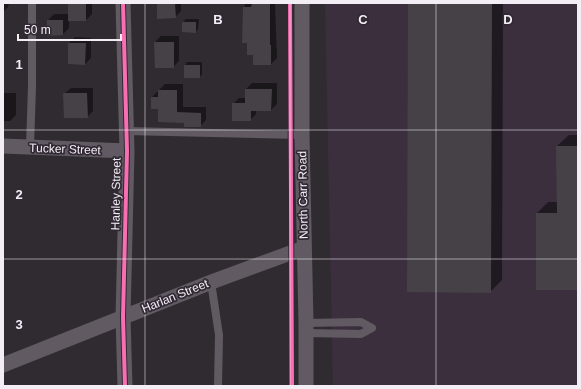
<svg xmlns="http://www.w3.org/2000/svg" width="581" height="389" font-family="Arial,sans-serif">
	<style>
		.built { fill: #3b2f3e }
		.shadow { fill: #0007 }
		.building { fill: #454146 }
		.lines { fill: none; stroke-linecap: round; stroke-linejoin: round }
		.lane { stroke: #615a63; stroke-width: 8 }
		.street { stroke: #615a63; stroke-width: 15 }
		.cycleway-casing { stroke: #312933; stroke-width: 6 }
		.cycleway { stroke: #f96db3; stroke-width: 4 }
		.grid { fill: none; stroke: #f3eef5; stroke-width: 1; stroke-opacity: 0.55 }
		.labels { text-anchor: middle; dominant-baseline: central; stroke-width: 3.5; stroke-linejoin: round; paint-order: stroke }
		.street-label { font-size: 12px; fill: #f3eef5; stroke: #312933 }
		.grid-label { font-size: 13px; text-anchor: middle; font-weight: bold; fill: #f3eef5; stroke: #312933; stroke-width: 3.5; stroke-linejoin: round; paint-order: stroke }
	</style>
	<rect width="100%" height="100%" fill="#302b31"/>
	<!-- built -->
	<path class="built" d="M 325,3 L 578,3 L 578,386 L 333,386 Z"/>
	<!-- shadow -->
	<path class="shadow" d="M 3,3 L 9,3 L 8,7 L 3,12 Z
		M 69,3 L 92,3 L 92,14 L 86,20 L 69,20 L 69,28 L 63,34 L 48,20 L 54,14 L 69,14 Z
		M 158,3 L 181,3 L 181,11 L 175,17 Z
		M 246,3 L 275,3 L 277,58 L 271,64 L 248,42 L 244,7 Z
		M 409,3 L 503,3 L 502,280 L 490,292 Z
		M 186,19 L 199,19 L 198,29 L 196,32 L 183,22 Z
		M 161,36 L 179,36 L 179,61 L 173,67 L 155,42 Z
		M 75,37 L 91,38 L 91,58 L 85,64 L 69,43 Z
		M 187,62 L 202,62 L 202,74 L 200,77 L 185,65 Z
		M 252,83 L 277,83 L 277,104 L 271,110 L 256,110 L 256,114 L 250,120 L 233,104 L 239,98 L 246,98 L 246,89 Z
		M 165,84 L 183,84 L 183,107 L 206,107 L 206,120 L 200,126 L 185,122 L 159,108 L 152,97 Z
		M 71,88 L 93,88 L 93,111 L 87,117 L 64,94 Z
		M 3,93 L 16,93 L 16,115 L 10,121 L 3,121 Z
		M 569,135 L 578,135 L 578,288 L 537,213 L 548,202 L 558,202 L 557,146 Z"/>
	<!-- building -->
	<path class="building" d="M 68,3 L 86,3 L 86,21 L 68,21 Z
		M 157,3 L 175,3 L 176,18 L 157,19 Z
		M 252,3 L 270,3 L 270,45 L 271,45 L 271,65 L 253,65 L 253,55 L 247,55 L 247,43 L 242,43 L 243,7 L 251,7 Z
		M 408,3 L 492,3 L 491,293 L 407,292 Z
		M 47,20 L 63,20 L 63,35 L 47,36 Z
		M 182,22 L 196,22 L 196,33 L 182,32 Z
		M 154,42 L 174,42 L 174,68 L 155,68 Z
		M 68,43 L 86,43 L 85,65 L 68,64 Z
		M 184,65 L 200,65 L 200,78 L 184,78 Z
		M 245,89 L 272,89 L 271,111 L 251,111 L 251,121 L 232,121 L 232,103 L 245,103 Z
		M 158,90 L 177,90 L 177,112 L 201,113 L 201,127 L 184,127 L 184,123 L 158,122 L 158,109 L 151,109 L 151,97 L 158,97 Z
		M 63,93 L 87,93 L 88,118 L 64,118 Z
		M 556,146 L 578,146 L 578,290 L 536,290 L 536,213 L 557,213 Z"/>
	<g class="lines">
		<!-- lane -->
		<path class="lane" d="M 126,131 L 302,135
			M 30,147 L 32,86 L 32,3
			M 211,282 L 219,335 L 218,386
			M 306,323 L 361,322 L 372,328 L 361,334 L 306,333"/>
		<!-- street -->
		<path class="street" d="M 123,3 L 127,151 L 123,317 L 125,386
			M 302,3 L 302,135 L 306,323 L 306,386
			M 3,146 L 127,151
			M 3,365 L 214,281 L 304,248"/>
		<defs>
			<path id="cycleway" d="M 123,3 L 127,151 L 123,317 L 125,386
				M 290,3 L 292,386"/>
		</defs>
		<!-- cycleway casing -->
		<use href="#cycleway" class="cycleway-casing"/>
		<!-- cycleway -->
		<use href="#cycleway" class="cycleway"/>
	</g>
	<!-- grid -->
	<path class="grid" d="M 145,3 L 145,386M 290,3 L 290,386M 436,3 L 436,386M 3,130 L 578,130M 3,259 L 578,259"/>
	<g class="labels">
		<!-- street labels -->
		<g class="street-label">
			<text transform="translate(65 149) rotate(2)">Tucker Street</text>
			<text transform="translate(116 194) rotate(-89)">Hanley Street</text>
			<text transform="translate(303 195) rotate(-91)">North Carr Road</text>
			<text transform="translate(175 296) rotate(-22)">Harlan Street</text>
		</g>
	</g>
	<g class="grid-label">
		<text x="218" y="24">B</text>
		<text x="363" y="24">C</text>
		<text x="508" y="24">D</text>
		<text x="19" y="69">1</text>
		<text x="19" y="199">2</text>
		<text x="19" y="329">3</text>
	</g>
	<!-- border -->
	<rect width="581" height="389" fill="none" stroke="#f3eef5" stroke-width="8"/>
	<!-- scale -->
	<path d="M18 34v6h103v-6" fill="none" stroke="#f3eef5" stroke-width="2"/>
	<text x="24" y="34" font-size="12" fill="#f3eef5" stroke="#312933" stroke-width="3" paint-order="stroke">50 m</text>
</svg>
